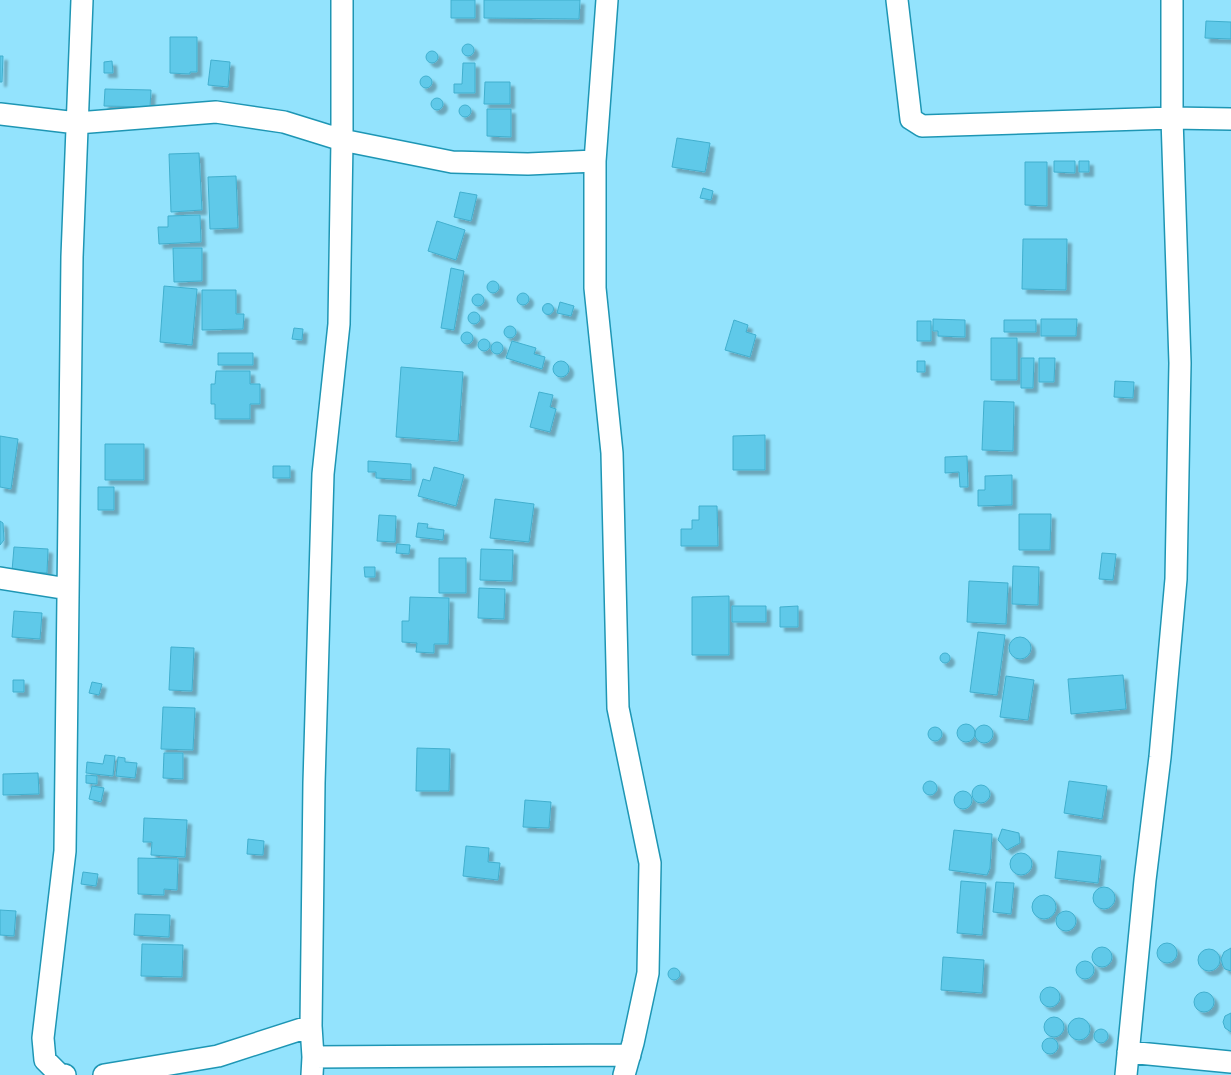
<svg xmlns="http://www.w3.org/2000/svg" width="1231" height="1075" font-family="Figtree,sans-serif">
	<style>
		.building { fill: #5fc9e9; stroke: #41afce; filter: url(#shadow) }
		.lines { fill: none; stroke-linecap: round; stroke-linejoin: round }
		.minor-casing { stroke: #1e96b4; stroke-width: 24 }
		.minor { stroke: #fff; stroke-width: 21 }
	</style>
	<defs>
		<filter id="shadow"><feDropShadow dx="4.5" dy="4.5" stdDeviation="1" flood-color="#0004"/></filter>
	</defs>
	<rect width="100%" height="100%" fill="#93e3fd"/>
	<!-- building -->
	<path class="building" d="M 451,0 L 475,0 L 475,18 L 451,18 Z
		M 484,0 L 580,0 L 579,19 L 484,18 Z
		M 1206,21 L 1231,22 L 1231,39 L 1205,38 Z
		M 170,37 L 197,37 L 197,72 L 190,72 L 190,74 L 170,73 Z
		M462 50a6 6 0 1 1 12 0a6 6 0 1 1-12 0Z
		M426 57a6 6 0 1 1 12 0a6 6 0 1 1-12 0Z
		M 0,56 L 3,56 L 2,82 L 0,82 Z
		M 211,60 L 230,62 L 228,87 L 208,85 Z
		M 112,61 L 113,73 L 104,73 L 104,62 Z
		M 463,63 L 475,63 L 475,93 L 454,93 L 454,84 L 462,84 Z
		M420 82a6 6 0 1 1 12 0a6 6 0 1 1-12 0Z
		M 485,82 L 510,82 L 510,104 L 484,104 Z
		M 105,89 L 151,90 L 150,107 L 104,106 Z
		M431 104a6 6 0 1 1 12 0a6 6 0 1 1-12 0Z
		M459 111a6 6 0 1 1 12 0a6 6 0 1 1-12 0Z
		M 487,109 L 511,109 L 511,137 L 487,136 Z
		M 677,138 L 710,143 L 705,172 L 672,167 Z
		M 199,153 L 202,210 L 171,212 L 169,154 Z
		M 1054,161 L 1075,161 L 1075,173 L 1054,172 Z
		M 1079,161 L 1089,161 L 1089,172 L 1079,172 Z
		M 1025,162 L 1047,162 L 1047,206 L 1025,205 Z
		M 236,176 L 238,228 L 210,229 L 208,177 Z
		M 703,188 L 713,191 L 711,200 L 700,198 Z
		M 460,192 L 477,195 L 471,221 L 454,217 Z
		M 200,215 L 201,242 L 159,244 L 158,227 L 168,227 L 168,216 Z
		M 437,221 L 465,230 L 456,260 L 428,251 Z
		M 1023,239 L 1067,239 L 1066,290 L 1022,289 Z
		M 173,248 L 202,248 L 202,281 L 174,282 Z
		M 451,268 L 464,271 L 454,330 L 441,328 Z
		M487 287a6 6 0 1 1 12 0a6 6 0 1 1-12 0Z
		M 164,286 L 197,289 L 192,345 L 160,342 Z
		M 202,290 L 236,290 L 236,314 L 244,314 L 243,329 L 202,330 Z
		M517 299a6 6 0 1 1 12 0a6 6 0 1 1-12 0Z
		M472 300a6 6 0 1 1 12 0a6 6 0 1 1-12 0Z
		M 560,302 L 574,306 L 571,316 L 557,313 Z
		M542.5 309a5.5 5.5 0 1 1 11 0a5.5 5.5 0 1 1-11 0Z
		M468 318a6 6 0 1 1 12 0a6 6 0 1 1-12 0Z
		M 933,319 L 965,320 L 965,337 L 938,336 L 938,331 L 933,331 Z
		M 1041,319 L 1077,319 L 1076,336 L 1041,336 Z
		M 734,320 L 748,325 L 746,332 L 756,335 L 750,357 L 725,350 Z
		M 1004,320 L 1036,320 L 1036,332 L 1004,332 Z
		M 917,321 L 931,321 L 931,341 L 917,341 Z
		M504 332a6 6 0 1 1 12 0a6 6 0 1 1-12 0Z
		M 294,328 L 303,329 L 302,340 L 292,339 Z
		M461 338a6 6 0 1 1 12 0a6 6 0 1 1-12 0Z
		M 991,338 L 1017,338 L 1017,380 L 991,380 Z
		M478 345a6 6 0 1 1 12 0a6 6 0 1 1-12 0Z
		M 512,341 L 536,348 L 534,354 L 545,357 L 542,369 L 506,358 Z
		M491 348a6 6 0 1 1 12 0a6 6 0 1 1-12 0Z
		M 218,353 L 253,353 L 253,365 L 218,365 Z
		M 1021,358 L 1034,358 L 1033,388 L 1021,388 Z
		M 1039,358 L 1055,358 L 1054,382 L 1039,382 Z
		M553 369a8 8 0 1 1 16 0a8 8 0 1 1-16 0Z
		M 917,361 L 925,361 L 925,372 L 917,372 Z
		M 401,367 L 463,372 L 458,441 L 396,437 Z
		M 216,371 L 250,371 L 250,384 L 260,384 L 260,404 L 250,404 L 250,419 L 215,419 L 215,404 L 211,404 L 211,384 L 215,384 Z
		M 1115,381 L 1134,382 L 1133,398 L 1114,397 Z
		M 539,392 L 553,395 L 550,407 L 556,409 L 550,432 L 530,427 Z
		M 984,401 L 1014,402 L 1013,451 L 982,450 Z
		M 765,435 L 765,470 L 733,470 L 733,436 Z
		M 0,436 L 18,439 L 11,489 L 0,487 Z
		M 105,444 L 144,444 L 144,480 L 105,480 Z
		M 967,456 L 968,487 L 960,487 L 959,472 L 945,473 L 945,457 Z
		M 368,461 L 411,464 L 411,480 L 376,478 L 376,472 L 368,472 Z
		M 273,466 L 290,466 L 290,478 L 273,478 Z
		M 434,467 L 464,475 L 456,506 L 418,496 L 423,479 L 430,481 Z
		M 1012,475 L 1012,505 L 978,506 L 978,490 L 985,490 L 985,476 Z
		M 98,487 L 114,487 L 114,510 L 98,510 Z
		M 495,499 L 534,504 L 529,542 L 490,538 Z
		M 699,506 L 717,506 L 718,546 L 681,546 L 681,529 L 692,529 L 692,520 L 699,520 Z
		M 1019,514 L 1051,514 L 1050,550 L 1019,550 Z
		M 379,515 L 396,516 L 395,542 L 377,541 Z
		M 0,521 L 3,523 L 4,540 L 0,545 Z
		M 418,523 L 428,524 L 427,528 L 444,530 L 443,540 L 416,537 Z
		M 397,544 L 410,545 L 409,554 L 396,553 Z
		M 14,547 L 48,549 L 47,573 L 12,571 Z
		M 481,549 L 513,550 L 512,581 L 480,580 Z
		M 1102,553 L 1116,554 L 1113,580 L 1099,579 Z
		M 439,558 L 466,558 L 466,593 L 439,593 Z
		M 1013,566 L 1039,567 L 1038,605 L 1012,604 Z
		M 364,567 L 375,567 L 375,577 L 365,577 Z
		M 969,581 L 1008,583 L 1006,624 L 967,622 Z
		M 479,588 L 505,589 L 504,619 L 478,618 Z
		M 729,596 L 729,655 L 692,655 L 692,597 Z
		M 410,597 L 449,598 L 448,644 L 434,644 L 434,653 L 416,652 L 417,643 L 402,642 L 402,621 L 409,621 Z
		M 732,606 L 766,606 L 766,622 L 732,622 Z
		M 798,606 L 798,627 L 780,627 L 780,607 Z
		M 14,611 L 42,613 L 40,639 L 12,637 Z
		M 978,632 L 1005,635 L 997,695 L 970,692 Z
		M1009 648a11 11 0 1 1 22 0a11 11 0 1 1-22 0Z
		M 171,647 L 194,648 L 192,691 L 169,690 Z
		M940 658a5 5 0 1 1 10 0a5 5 0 1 1-10 0Z
		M 1123,675 L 1126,709 L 1071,714 L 1068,679 Z
		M 1006,676 L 1034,680 L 1028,720 L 1000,717 Z
		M 13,680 L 24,680 L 24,692 L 13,692 Z
		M 92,682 L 102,684 L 99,695 L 89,693 Z
		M 163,707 L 195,708 L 193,750 L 161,749 Z
		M957 733a9 9 0 1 1 18 0a9 9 0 1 1-18 0Z
		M975 734a9 9 0 1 1 18 0a9 9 0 1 1-18 0Z
		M928 734a7 7 0 1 1 14 0a7 7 0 1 1-14 0Z
		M 417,748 L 450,749 L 449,791 L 416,791 Z
		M 164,753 L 183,753 L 183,779 L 163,778 Z
		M 105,755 L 115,756 L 113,776 L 86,773 L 87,762 L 103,764 Z
		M 118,757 L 125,758 L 125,762 L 137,763 L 135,778 L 116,776 Z
		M 38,773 L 39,794 L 3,795 L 3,774 Z
		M 86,775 L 97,776 L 97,784 L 86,783 Z
		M 1069,781 L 1107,786 L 1102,819 L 1064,813 Z
		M923 788a7 7 0 1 1 14 0a7 7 0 1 1-14 0Z
		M972 794a9 9 0 1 1 18 0a9 9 0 1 1-18 0Z
		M 92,786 L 104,788 L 101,802 L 89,799 Z
		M954 800a9 9 0 1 1 18 0a9 9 0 1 1-18 0Z
		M 525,800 L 551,802 L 549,828 L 523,827 Z
		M 144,818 L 187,820 L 185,857 L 151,855 L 152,842 L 143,842 Z
		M 1002,829 L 1019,833 L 1020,843 L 1007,850 L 998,840 Z
		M 954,830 L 992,834 L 990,868 L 987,875 L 949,870 Z
		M 248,839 L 264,841 L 263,855 L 247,854 Z
		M 466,846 L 489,848 L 488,862 L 500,863 L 498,880 L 463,876 Z
		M 1058,851 L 1101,856 L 1098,883 L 1055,878 Z
		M1010 864a11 11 0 1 1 22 0a11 11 0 1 1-22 0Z
		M 138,858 L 178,859 L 177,890 L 164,889 L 164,895 L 138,894 Z
		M 83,872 L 98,874 L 96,886 L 81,884 Z
		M 961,881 L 986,883 L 982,935 L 957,933 Z
		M 996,882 L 1014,883 L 1011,914 L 993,912 Z
		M1093 898a11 11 0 1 1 22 0a11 11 0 1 1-22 0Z
		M1032 907a12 12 0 1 1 24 0a12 12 0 1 1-24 0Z
		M 0,910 L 16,911 L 14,936 L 0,935 Z
		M1056 921a10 10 0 1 1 20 0a10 10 0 1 1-20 0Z
		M 135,914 L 170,915 L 169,937 L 134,935 Z
		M1157 953a10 10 0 1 1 20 0a10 10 0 1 1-20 0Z
		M 142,944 L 183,945 L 182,977 L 141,976 Z
		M1092 957a10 10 0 1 1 20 0a10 10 0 1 1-20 0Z
		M 1231,948 L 1231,971 L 1225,969 L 1223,966 L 1221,959 L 1224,952 Z
		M1198 960a11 11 0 1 1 22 0a11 11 0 1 1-22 0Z
		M 943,957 L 984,960 L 982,993 L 941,990 Z
		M1076 970a9 9 0 1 1 18 0a9 9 0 1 1-18 0Z
		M668 974a6 6 0 1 1 12 0a6 6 0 1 1-12 0Z
		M1040 997a10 10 0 1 1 20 0a10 10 0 1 1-20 0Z
		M1194 1002a10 10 0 1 1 20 0a10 10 0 1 1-20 0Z
		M 1231,1013 L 1231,1032 L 1225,1028 L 1223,1022 L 1225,1016 Z
		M1044 1027a10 10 0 1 1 20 0a10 10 0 1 1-20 0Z
		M1068 1029a11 11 0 1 1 22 0a11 11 0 1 1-22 0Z
		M1094 1036a7 7 0 1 1 14 0a7 7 0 1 1-14 0Z
		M1042 1046a8 8 0 1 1 16 0a8 8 0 1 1-16 0Z"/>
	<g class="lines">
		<defs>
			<path id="minor" d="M 607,0 L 595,161 L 595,288 L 612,453 L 618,708 L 650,863 L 648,973 L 633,1043 L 624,1075
				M 897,0 L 911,119 L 922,126 L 1172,118 L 1231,119
				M 0,114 L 77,123 L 216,112 L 284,122 L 342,140 L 452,162 L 528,164 L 595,161
				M 0,578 L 68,589
				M 1128,1052 L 1231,1062
				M 313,1057 L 630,1055
				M 65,1075 L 59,1074 L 45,1060 L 43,1038 L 65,851 L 72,257 L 82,0
				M 104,1075 L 218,1056 L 311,1026
				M 312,1075 L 313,1057 L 311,1026 L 314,783 L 323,474 L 339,324 L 342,140 L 342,0
				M 1126,1075 L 1145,880 L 1160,757 L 1176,579 L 1180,363 L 1172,118 L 1172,0"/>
		</defs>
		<!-- minor casing -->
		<use href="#minor" class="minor-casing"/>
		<!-- minor -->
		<use href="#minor" class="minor"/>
	</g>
</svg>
